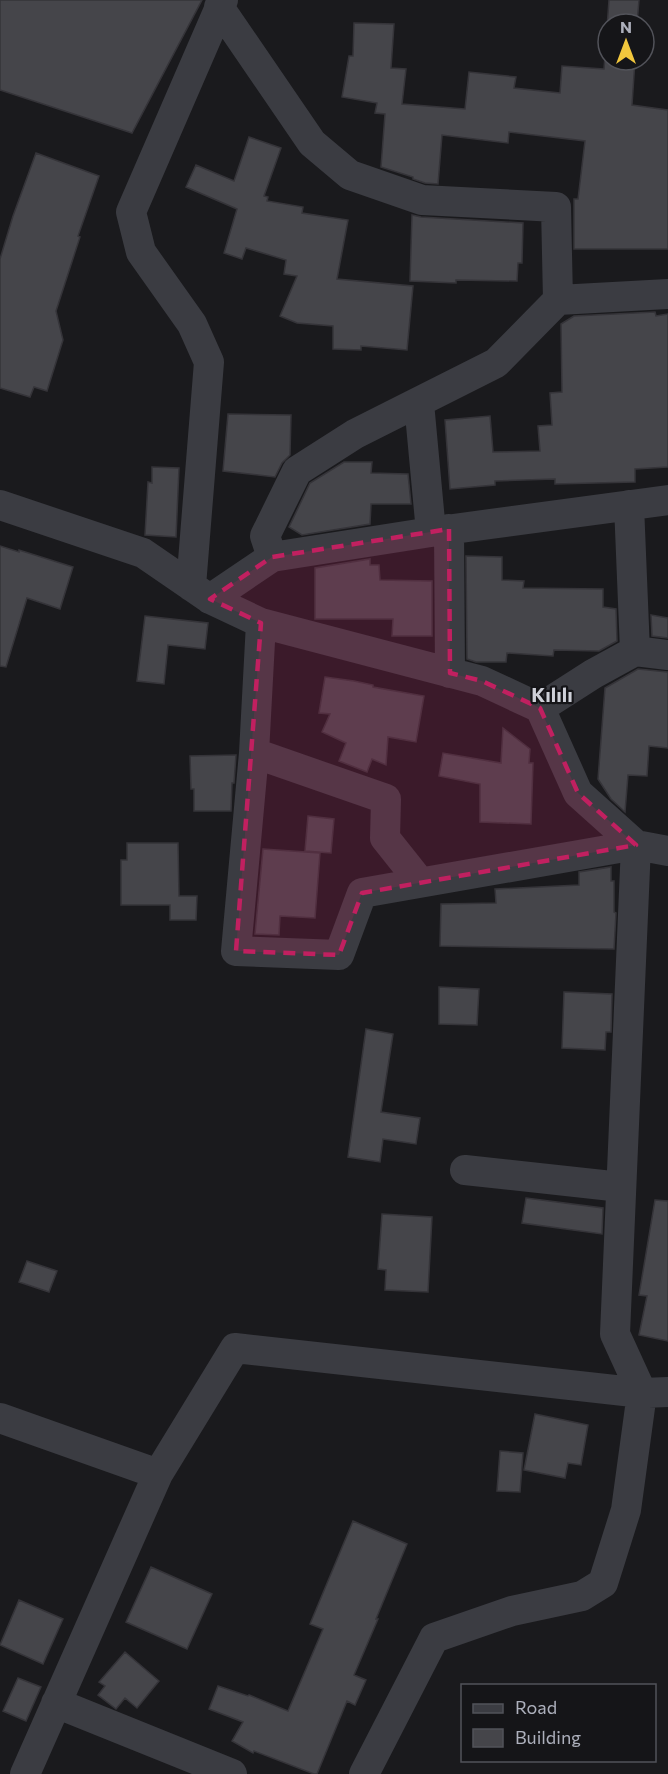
<svg xmlns="http://www.w3.org/2000/svg" width="668" height="1774" font-family="Commissioner,sans-serif">
	<style>
		.building { fill: #45454a; stroke: #353439; stroke-width: 1.5 }
		.lines { fill: none; stroke-linecap: round; stroke-linejoin: round }
		.street { stroke: #3b3c42; stroke-width: 30 }
		.marked { fill: #c12060; fill-opacity: 0.2; stroke: #c12060; stroke-width: 4.5; stroke-dasharray: 12 8; stroke-linejoin: round }
		.labels { text-anchor: middle; dominant-baseline: central; stroke-width: 4.5; stroke-linejoin: round; paint-order: stroke }
		.quarter-label { font-size: 20px; font-weight: bold; fill: #ced0d8; stroke: #151518 }
	</style>
	<rect width="100%" height="100%" fill="#1a1a1d"/>
	<!-- building -->
	<path class="building" d="M 0,0 L 202,0 L 132,133 L 0,90 Z
		M 609,0 L 639,0 L 637,24 L 608,24 L 608,60 L 635,60 L 632,105 L 668,110 L 668,249 L 574,249 L 574,199 L 578,199 L 585,141 L 509,132 L 508,143 L 442,135 L 438,184 L 425,183 L 413,179 L 413,177 L 381,167 L 385,114 L 375,113 L 377,103 L 342,97 L 349,56 L 353,56 L 354,23 L 394,24 L 391,68 L 406,69 L 402,104 L 465,109 L 469,72 L 516,77 L 514,88 L 560,93 L 562,66 L 604,69 Z
		M 249,137 L 281,148 L 264,196 L 268,197 L 267,201 L 303,207 L 302,213 L 348,220 L 337,279 L 413,286 L 407,350 L 361,346 L 361,350 L 333,349 L 333,326 L 297,323 L 280,316 L 297,276 L 284,274 L 286,260 L 246,248 L 242,259 L 224,253 L 237,209 L 186,187 L 196,165 L 234,181 Z
		M 36,153 L 99,176 L 78,236 L 80,237 L 56,311 L 63,340 L 47,391 L 34,387 L 30,397 L 0,388 L 0,259 L 13,216 Z
		M 412,215 L 421,217 L 523,223 L 522,263 L 518,263 L 517,281 L 456,280 L 456,283 L 410,281 Z
		M 655,312 L 656,316 L 668,314 L 668,467 L 635,469 L 635,482 L 555,484 L 555,479 L 495,481 L 495,485 L 450,489 L 445,420 L 490,416 L 493,452 L 540,451 L 538,426 L 552,425 L 550,393 L 562,392 L 561,324 L 574,316 Z
		M 228,414 L 291,415 L 290,455 L 282,463 L 275,477 L 223,471 Z
		M 344,462 L 372,462 L 371,473 L 408,474 L 411,504 L 371,504 L 370,524 L 302,535 L 289,527 L 310,483 Z
		M 152,467 L 179,468 L 176,537 L 145,535 L 148,482 L 152,483 Z
		M 0,546 L 19,552 L 19,550 L 73,567 L 60,609 L 27,598 L 6,667 L 0,666 Z
		M 466,556 L 502,557 L 502,580 L 524,581 L 523,588 L 603,589 L 603,607 L 616,609 L 617,641 L 599,651 L 554,650 L 553,656 L 507,653 L 506,662 L 476,662 L 467,659 Z
		M 370,559 L 370,565 L 379,565 L 380,580 L 432,581 L 432,636 L 392,636 L 393,619 L 315,619 L 315,568 Z
		M 651,615 L 668,618 L 668,638 L 652,636 Z
		M 145,616 L 208,623 L 205,649 L 168,645 L 164,684 L 137,681 Z
		M 638,669 L 668,672 L 668,748 L 649,746 L 647,776 L 628,775 L 625,812 L 611,799 L 598,779 L 605,688 Z
		M 325,677 L 354,681 L 373,685 L 373,687 L 424,696 L 416,742 L 388,737 L 386,765 L 372,759 L 367,772 L 339,761 L 346,743 L 322,732 L 330,714 L 319,713 Z
		M 503,728 L 530,749 L 529,763 L 533,763 L 531,824 L 480,822 L 480,784 L 439,776 L 443,753 L 501,763 Z
		M 236,755 L 234,783 L 232,783 L 231,811 L 194,811 L 194,789 L 191,789 L 190,756 Z
		M 308,816 L 334,819 L 331,853 L 305,851 Z
		M 127,843 L 178,843 L 179,896 L 197,896 L 196,920 L 170,920 L 170,905 L 121,905 L 121,860 L 127,860 Z
		M 263,849 L 320,853 L 315,918 L 280,916 L 279,935 L 255,934 Z
		M 611,867 L 611,881 L 614,881 L 614,912 L 616,913 L 614,949 L 440,946 L 441,904 L 496,903 L 495,889 L 579,885 L 579,872 Z
		M 439,987 L 479,989 L 477,1025 L 439,1024 Z
		M 564,992 L 612,994 L 611,1032 L 606,1032 L 605,1050 L 562,1048 Z
		M 366,1029 L 393,1034 L 381,1112 L 420,1118 L 416,1144 L 383,1139 L 380,1162 L 348,1157 Z
		M 526,1198 L 603,1208 L 602,1234 L 522,1223 Z
		M 655,1200 L 668,1201 L 668,1341 L 639,1335 L 647,1296 L 639,1295 Z
		M 382,1214 L 432,1217 L 428,1292 L 385,1290 L 386,1270 L 378,1269 Z
		M 27,1261 L 57,1271 L 49,1292 L 19,1282 Z
		M 535,1414 L 588,1425 L 581,1465 L 568,1463 L 565,1478 L 524,1470 Z
		M 500,1451 L 523,1453 L 520,1492 L 497,1491 Z
		M 353,1521 L 407,1544 L 376,1619 L 378,1619 L 354,1675 L 366,1680 L 355,1705 L 347,1701 L 317,1774 L 314,1774 L 254,1751 L 253,1753 L 232,1741 L 243,1722 L 209,1709 L 218,1686 L 248,1696 L 249,1695 L 288,1711 L 323,1629 L 310,1624 Z
		M 151,1567 L 212,1594 L 187,1649 L 126,1622 Z
		M 19,1600 L 63,1619 L 43,1664 L 0,1645 Z
		M 125,1652 L 159,1681 L 137,1708 L 125,1698 L 116,1709 L 98,1695 L 105,1686 L 99,1682 Z
		M 18,1678 L 41,1687 L 26,1721 L 3,1711 Z"/>
	<g class="lines">
		<!-- street -->
		<path class="street" d="M 219,7 L 312,143 L 350,175 L 422,200 L 556,207 L 558,300
			M 419,403 L 431,532 L 668,500
			M 0,505 L 143,553 L 210,599 L 261,623 L 482,681 L 540,708 L 578,793 L 636,845 L 668,851
			M 629,505 L 635,651
			M 449,529 L 450,673
			M 272,557 L 265,536 L 297,471 L 355,434 L 496,363 L 558,300 L 668,294
			M 191,586 L 209,362 L 192,324 L 141,252 L 131,212 L 223,0
			M 210,599 L 272,557 L 431,532
			M 261,623 L 254,753 L 386,799 L 385,838 L 420,882
			M 540,708 L 593,674 L 635,651 L 668,655
			M 254,753 L 236,951 L 339,955 L 362,893 L 636,845 L 615,1334 L 642,1393 L 626,1510 L 603,1583 L 582,1596 L 512,1611 L 434,1638 L 364,1774
			M 465,1170 L 621,1187
			M 0,1418 L 158,1474 L 235,1348 L 642,1393 L 668,1392
			M 56,1703 L 232,1774
			M 25,1774 L 158,1474"/>
	</g>
	<!-- marked area -->
	<path class="marked" d="M 449,529 L 450,673 L 482,681 L 540,708 L 578,793 L 636,845 L 362,893 L 339,955 L 236,951 L 261,623 L 210,599 L 272,557 Z"/>
	<g class="labels">
		<!-- quarter labels -->
		<g class="quarter-label">
			<text x="552" y="694">Kılılı</text>
		</g>
	</g>
	<!-- legend -->
	<rect x="461" y="1684" width="195" height="78" fill="#151518" stroke="#52535a" stroke-width="1.5"/>
	<rect x="473" y="1704" width="30" height="9" fill="#3b3c42" stroke="#52535a" stroke-width="1.5"/>
	<text x="515" y="1714" font-size="18" fill="#adb0bc">Road</text>
	<rect x="473" y="1729" width="30" height="18" fill="#45454a" stroke="#52535a" stroke-width="1.5"/>
	<text x="515" y="1744" font-size="18" fill="#adb0bc">Building</text>
	<!-- north arrow -->
	<g transform="translate(626 42)"><circle r="28" fill="#151518" stroke="#52535a" stroke-width="1.5"/>
	<path d="M0-4.5L10 22L0 15L-10 22Z" fill="#f2c73d"/>
	<text y="-9" font-size="16" font-weight="bold" text-anchor="middle" fill="#adb0bc">N</text>
	</g>
</svg>
